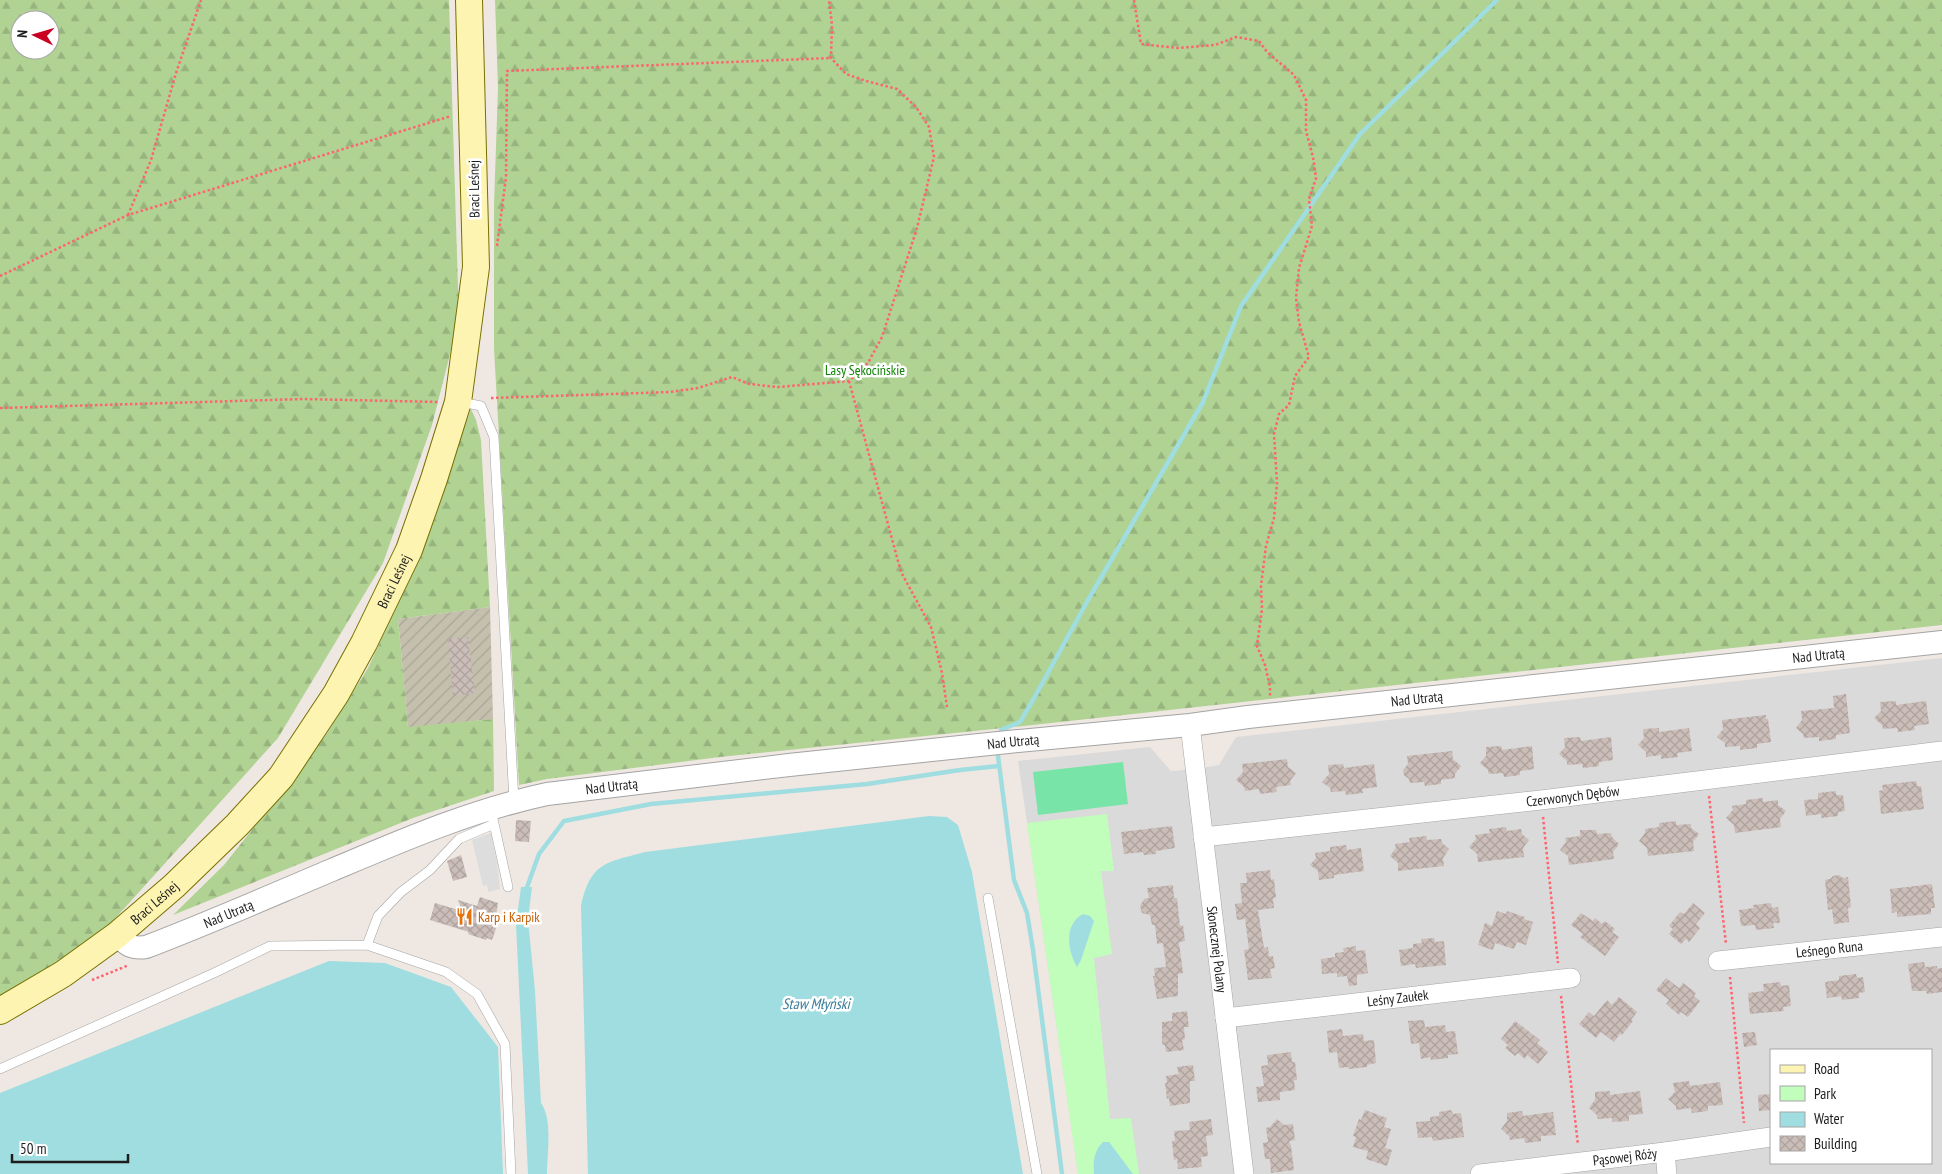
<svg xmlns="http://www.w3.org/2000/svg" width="1942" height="1174" font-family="'PT Sans Narrow',sans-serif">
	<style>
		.residential { fill: #dbdada; fill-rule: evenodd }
		.construction { fill: url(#construction-furrows) }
		.forest { fill: url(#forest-firs); fill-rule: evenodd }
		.park { fill: #c1fdbb }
		.pitch { fill: #79e4a8 }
		.parking { fill: #ddd }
		.water { fill: #9fdde0 }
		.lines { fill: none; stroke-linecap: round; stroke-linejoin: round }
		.stream { stroke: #9fdde0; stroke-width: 4.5 }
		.building { fill: url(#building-cross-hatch) }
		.service-casing { stroke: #a4a4a4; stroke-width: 10 }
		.minor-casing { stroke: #a4a4a4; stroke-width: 20 }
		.tertiary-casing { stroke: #a4a4a4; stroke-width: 24 }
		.secondary-casing { stroke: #787000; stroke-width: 28 }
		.path { stroke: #ff636e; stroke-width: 2.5; stroke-dasharray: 2.5 2.5; stroke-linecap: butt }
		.service { stroke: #fff; stroke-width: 9 }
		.minor { stroke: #fff; stroke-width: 19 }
		.tertiary { stroke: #fff; stroke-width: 22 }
		.secondary { stroke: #fef4b1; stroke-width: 26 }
		.labels { text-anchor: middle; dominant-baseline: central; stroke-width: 5; stroke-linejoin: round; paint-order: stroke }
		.street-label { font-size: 14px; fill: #1d1d1d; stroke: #fff }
		.park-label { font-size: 14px; fill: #0f8303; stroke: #fff }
		.food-label { font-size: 14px; fill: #c56008; stroke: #fff; text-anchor: start }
		.water-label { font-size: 15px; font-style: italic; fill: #3c7c9b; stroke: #fff }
	</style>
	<defs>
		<pattern id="construction-furrows" width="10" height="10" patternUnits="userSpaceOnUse" patternTransform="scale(1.25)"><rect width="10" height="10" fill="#c4c0ad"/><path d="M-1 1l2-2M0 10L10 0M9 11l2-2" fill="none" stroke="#a8a594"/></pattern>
		<pattern id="forest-firs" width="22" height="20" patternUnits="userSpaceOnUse" patternTransform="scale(1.25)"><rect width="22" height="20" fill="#b0d293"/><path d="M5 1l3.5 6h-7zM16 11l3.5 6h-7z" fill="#97b47e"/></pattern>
		<pattern id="building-cross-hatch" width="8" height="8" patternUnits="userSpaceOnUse" patternTransform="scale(1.25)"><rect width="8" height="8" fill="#cbbdb8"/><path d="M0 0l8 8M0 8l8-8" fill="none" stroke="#aea29e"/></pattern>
	</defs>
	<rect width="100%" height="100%" fill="#efe8e2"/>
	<!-- residential -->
	<path class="residential" d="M 1942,658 L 1942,1174 L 1078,1174 L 1018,761 L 1150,747 L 1171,771 L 1196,769 L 1219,765 L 1236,737 ZM 1771,1050 L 1931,1050 L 1931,1163 L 1771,1163 Z"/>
	<!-- construction -->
	<path class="construction" d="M 490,607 L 493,719 L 408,728 L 398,619 Z"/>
	<!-- forest -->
	<path class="forest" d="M 0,0 L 449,0 L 459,319 L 432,425 L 383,563 L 278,738 L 102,933 L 0,1000 ZM 20,20 L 50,20 L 50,50 L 20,50 Z
		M 495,0 L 1942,0 L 1942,625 L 1042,724 L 720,757 L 547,779 L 519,785 L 494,349 L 494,205 L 498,88 Z
		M 471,409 L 476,420 L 481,440 L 490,607 L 398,619 L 408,727 L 493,719 L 494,791 L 413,818 L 173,915 L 224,865 L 267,811 L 326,735 L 368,668 L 416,564 Z"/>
	<!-- park -->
	<path class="park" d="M 1107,814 L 1114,871 L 1101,871 L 1112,954 L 1094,958 L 1110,1119 L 1131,1118 L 1139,1174 L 1078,1174 L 1027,823 Z"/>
	<!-- pitch -->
	<path class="pitch" d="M 1123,762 L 1128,804 L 1038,815 L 1033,772 Z"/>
	<!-- parking -->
	<path class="parking" d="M 491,833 L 497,863 L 500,889 L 488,892 L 487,885 L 483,886 L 472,840 Z"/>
	<!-- water -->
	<path class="water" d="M 929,816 L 947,817 L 958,825 L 972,872 L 1023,1174 L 588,1174 L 581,906 C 591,862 605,863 645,852 Z
		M 521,887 L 532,887 L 528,920 L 535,991 L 541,1103 C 553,1120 547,1153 547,1174 L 528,1174 L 516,924 Z
		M 1083,914 L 1090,916 L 1094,921 L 1081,960 L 1077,967 C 1068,951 1063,925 1083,914 Z
		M 329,961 L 385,963 L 451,987 L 498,1047 L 503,1174 L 0,1174 L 0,1093 Z
		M 1103,1142 L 1109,1142 L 1133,1174 L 1094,1174 C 1093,1161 1094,1151 1103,1142 Z"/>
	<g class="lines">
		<!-- stream -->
		<path class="stream" d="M 1001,730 L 1020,722 L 1033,700 L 1088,600 L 1203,402 L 1241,306 L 1360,134 L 1497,0
			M 998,756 L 1014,880 L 1027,913 L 1033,950 L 1062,1174
			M 526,890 L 539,854 L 564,821 L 651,804 L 867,784 L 960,770 L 999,766"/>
	</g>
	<!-- building -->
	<path class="building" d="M 468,637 L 475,693 L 453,696 L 448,639 Z
		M 1846,694 L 1850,733 L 1836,735 L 1836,739 L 1828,740 L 1819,741 L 1819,737 L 1804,738 L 1803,734 L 1796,728 L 1802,720 L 1801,711 L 1834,708 L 1833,696 Z
		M 1896,701 L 1896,705 L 1926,701 L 1929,724 L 1914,726 L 1915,730 L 1898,732 L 1897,728 L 1883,729 L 1882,725 L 1874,718 L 1881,711 L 1880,702 Z
		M 1766,715 L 1766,719 L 1768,719 L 1771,742 L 1757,744 L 1757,748 L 1740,750 L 1740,746 L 1725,747 L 1725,743 L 1717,737 L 1723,729 L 1722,720 Z
		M 1659,728 L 1659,732 L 1689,728 L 1692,751 L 1677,753 L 1678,757 L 1661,759 L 1661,755 L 1646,757 L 1646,752 L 1638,745 L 1644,738 L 1643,729 Z
		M 1580,737 L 1581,741 L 1611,737 L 1613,760 L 1599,762 L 1599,766 L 1592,767 L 1583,768 L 1582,764 L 1567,765 L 1567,761 L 1559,754 L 1565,747 L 1564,738 Z
		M 1501,746 L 1502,750 L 1532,746 L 1534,769 L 1520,771 L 1520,775 L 1513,776 L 1504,777 L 1503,773 L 1489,774 L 1488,770 L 1480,763 L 1486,756 L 1486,747 Z
		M 1452,751 L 1453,759 L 1461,766 L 1455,774 L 1455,778 L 1441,780 L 1441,784 L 1425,786 L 1424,782 L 1410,783 L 1409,779 L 1404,775 L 1403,770 L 1408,764 L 1407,756 Z
		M 1287,759 L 1288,767 L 1296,773 L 1290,781 L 1291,785 L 1276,787 L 1277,792 L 1260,794 L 1259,789 L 1245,791 L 1244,787 L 1236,780 L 1243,772 L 1242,764 Z
		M 1343,764 L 1344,768 L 1374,764 L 1377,787 L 1362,789 L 1363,793 L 1346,795 L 1345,791 L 1331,792 L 1330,788 L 1322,782 L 1329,774 L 1328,765 Z
		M 1916,781 L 1917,786 L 1921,786 L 1924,809 L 1881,814 L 1879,791 L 1883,790 L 1882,785 Z
		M 1836,791 L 1836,795 L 1843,795 L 1845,811 L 1838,812 L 1838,816 L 1821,818 L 1821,814 L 1806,816 L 1804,800 L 1818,799 L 1818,793 Z
		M 1763,798 L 1763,802 L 1778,800 L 1778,805 L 1786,811 L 1780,819 L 1781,827 L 1735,833 L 1734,825 L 1726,818 L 1733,810 L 1732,806 L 1746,804 L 1746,800 Z
		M 516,820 L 531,821 L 529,842 L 515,841 Z
		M 1676,821 L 1676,825 L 1691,824 L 1691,828 L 1699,834 L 1693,842 L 1694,851 L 1648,856 L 1647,848 L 1639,841 L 1645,833 L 1645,829 L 1659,827 L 1659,823 Z
		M 1172,826 L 1175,848 L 1156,851 L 1156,854 L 1144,855 L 1143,852 L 1124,854 L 1121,832 Z
		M 1506,827 L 1507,831 L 1521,829 L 1522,834 L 1529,840 L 1523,848 L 1524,857 L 1478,862 L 1477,854 L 1469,847 L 1476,839 L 1475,835 L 1490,833 L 1489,829 Z
		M 1580,830 L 1596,830 L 1597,834 L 1611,833 L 1612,837 L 1619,844 L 1613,852 L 1614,859 L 1569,865 L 1568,856 L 1560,850 L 1566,842 L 1565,838 L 1580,836 Z
		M 1426,836 L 1427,840 L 1441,839 L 1442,843 L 1449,849 L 1443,858 L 1444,866 L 1398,871 L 1398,863 L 1390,856 L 1396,848 L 1395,844 L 1410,842 L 1409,838 Z
		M 1346,845 L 1347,850 L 1361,848 L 1364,871 L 1334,875 L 1334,878 L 1319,880 L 1318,871 L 1310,865 L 1316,858 L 1315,853 L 1330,851 L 1330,847 Z
		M 461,855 L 467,877 L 453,881 L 447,861 Z
		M 1270,870 L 1271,880 L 1274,879 L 1276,898 L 1273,898 L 1274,908 L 1258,910 L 1264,948 L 1268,947 L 1269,956 L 1273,956 L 1275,968 L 1270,969 L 1272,978 L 1248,980 L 1244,950 L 1249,949 L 1245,919 L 1237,920 L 1235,904 L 1242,903 L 1240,883 L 1247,883 L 1246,873 Z
		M 1839,875 L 1843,878 L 1848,877 L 1851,907 L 1848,908 L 1849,922 L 1834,924 L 1832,909 L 1828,910 L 1825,880 L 1830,879 L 1833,876 Z
		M 1932,884 L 1935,908 L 1931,908 L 1931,914 L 1897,917 L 1897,912 L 1892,913 L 1890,889 Z
		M 1173,885 L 1174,898 L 1177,898 L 1180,926 L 1183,925 L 1185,941 L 1179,942 L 1183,973 L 1178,974 L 1178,996 L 1157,999 L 1153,976 L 1155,976 L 1154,968 L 1166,967 L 1163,943 L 1157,944 L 1155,925 L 1152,925 L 1150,915 L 1142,913 L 1140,906 L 1144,899 L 1149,898 L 1147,888 Z
		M 480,897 L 498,903 L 495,922 L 498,923 L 492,940 L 487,938 L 486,940 L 468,934 L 469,932 L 430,920 L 435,903 L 462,911 L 458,900 L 477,906 Z
		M 1693,903 L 1705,913 L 1696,924 L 1700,928 L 1689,942 L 1686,939 L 1681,944 L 1669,934 L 1673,929 L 1669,926 L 1680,912 L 1684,914 Z
		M 1771,903 L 1772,908 L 1778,907 L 1780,923 L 1773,923 L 1774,928 L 1756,930 L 1755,925 L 1741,926 L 1739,910 L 1754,908 L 1753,905 Z
		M 1497,911 L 1506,914 L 1507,911 L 1525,917 L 1524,919 L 1533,922 L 1526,945 L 1517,942 L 1514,949 L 1495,943 L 1493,950 L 1478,945 L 1485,923 L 1492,926 Z
		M 1581,913 L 1593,921 L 1595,918 L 1602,924 L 1605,921 L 1615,929 L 1612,932 L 1619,937 L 1605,956 L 1580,937 L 1583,934 L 1571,925 Z
		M 1434,938 L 1435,942 L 1444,941 L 1446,965 L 1416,968 L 1415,964 L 1401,966 L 1399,950 L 1413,948 L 1413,944 L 1422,943 L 1421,939 Z
		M 1356,946 L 1356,951 L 1365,950 L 1368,973 L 1357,975 L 1357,985 L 1349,986 L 1347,976 L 1337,977 L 1337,973 L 1322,974 L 1321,959 L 1335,957 L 1335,953 L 1344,952 L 1343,948 Z
		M 1924,962 L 1925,967 L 1937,966 L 1937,969 L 1942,968 L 1942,992 L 1927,994 L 1926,991 L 1912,991 L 1908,964 Z
		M 1856,974 L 1857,978 L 1863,977 L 1865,992 L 1859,993 L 1859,998 L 1842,1000 L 1841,996 L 1827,998 L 1825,982 L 1839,980 L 1839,976 Z
		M 1666,978 L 1679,988 L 1683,983 L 1696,993 L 1694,996 L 1700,1001 L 1688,1017 L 1681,1012 L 1679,1015 L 1666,1004 L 1669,1000 L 1656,990 Z
		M 1780,982 L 1781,986 L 1789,985 L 1791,1006 L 1783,1007 L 1784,1011 L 1750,1014 L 1748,993 L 1764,991 L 1763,984 Z
		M 1619,997 L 1637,1012 L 1631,1020 L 1633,1021 L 1622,1035 L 1620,1034 L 1614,1042 L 1601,1032 L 1596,1038 L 1579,1024 L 1589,1012 L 1594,1016 L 1607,1000 L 1612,1005 Z
		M 1187,1011 L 1189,1027 L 1184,1027 L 1185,1039 L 1182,1040 L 1184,1050 L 1166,1052 L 1165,1045 L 1163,1045 L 1162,1042 L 1162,1022 L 1172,1021 L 1172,1013 Z
		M 1424,1020 L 1425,1027 L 1445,1025 L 1446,1032 L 1455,1031 L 1458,1054 L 1448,1055 L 1448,1058 L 1431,1060 L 1430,1057 L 1421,1059 L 1419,1043 L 1411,1044 L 1408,1021 Z
		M 1515,1021 L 1540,1040 L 1537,1043 L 1548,1052 L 1538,1064 L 1527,1055 L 1525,1059 L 1518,1053 L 1515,1056 L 1505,1048 L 1508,1045 L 1501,1039 Z
		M 1342,1029 L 1343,1036 L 1363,1034 L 1364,1041 L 1374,1040 L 1376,1063 L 1367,1065 L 1367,1067 L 1349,1069 L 1348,1067 L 1339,1068 L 1337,1052 L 1329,1053 L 1327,1031 Z
		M 1755,1032 L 1757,1045 L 1744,1047 L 1742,1033 Z
		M 1291,1052 L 1292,1062 L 1295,1062 L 1297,1080 L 1294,1080 L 1295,1090 L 1280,1092 L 1280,1100 L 1258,1102 L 1256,1087 L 1264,1086 L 1261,1066 L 1268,1065 L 1267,1055 Z
		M 1193,1065 L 1195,1081 L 1190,1081 L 1190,1103 L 1170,1106 L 1169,1098 L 1167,1099 L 1165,1083 L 1167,1083 L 1166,1076 L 1179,1074 L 1177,1067 Z
		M 1689,1081 L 1690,1086 L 1720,1082 L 1723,1105 L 1708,1106 L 1708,1111 L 1692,1113 L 1691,1108 L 1676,1110 L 1676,1106 L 1668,1099 L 1675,1092 L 1673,1083 Z
		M 1610,1091 L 1610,1095 L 1640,1091 L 1643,1114 L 1629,1115 L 1629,1121 L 1612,1122 L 1612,1118 L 1598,1119 L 1597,1115 L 1589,1108 L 1595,1100 L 1595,1092 Z
		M 1771,1094 L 1771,1110 L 1759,1111 L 1758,1095 Z
		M 1365,1110 L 1387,1118 L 1384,1127 L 1391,1129 L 1385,1148 L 1392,1150 L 1387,1166 L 1366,1159 L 1368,1151 L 1353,1147 L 1356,1137 L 1353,1136 L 1359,1119 L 1361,1120 Z
		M 1451,1110 L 1453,1114 L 1461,1113 L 1464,1137 L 1433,1141 L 1432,1137 L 1418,1138 L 1416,1122 L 1430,1121 L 1430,1117 L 1439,1116 L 1439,1112 Z
		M 1522,1111 L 1523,1116 L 1553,1112 L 1556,1135 L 1541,1136 L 1541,1141 L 1535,1142 L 1525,1143 L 1524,1138 L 1510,1140 L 1509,1136 L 1501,1129 L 1507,1121 L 1507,1113 Z
		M 1211,1119 L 1213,1135 L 1206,1136 L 1208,1156 L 1201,1157 L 1202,1167 L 1178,1169 L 1177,1159 L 1174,1160 L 1172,1141 L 1175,1141 L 1174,1131 L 1190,1130 L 1189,1122 Z
		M 1277,1119 L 1284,1125 L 1293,1124 L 1295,1140 L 1289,1141 L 1291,1146 L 1294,1170 L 1271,1173 L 1270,1159 L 1265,1159 L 1263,1143 L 1268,1142 L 1266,1128 L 1270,1127 Z"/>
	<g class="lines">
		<defs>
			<path id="service" d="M 461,402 L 481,406 L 494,437 L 514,801
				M 493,819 L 508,887
				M 988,898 L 1037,1174
				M 367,945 L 378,916 L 401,892 L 430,870 L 459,839 L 494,824
				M 0,1069 L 214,973 L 270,946 L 367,945 L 446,972 L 477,994 L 505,1044 L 511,1174"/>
			<g id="minor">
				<path id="s1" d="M 1190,725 L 1244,1174"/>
				<path id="s2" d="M 1203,837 L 1541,800 L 1942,751"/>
				<path id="s3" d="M 1718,961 L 1942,937"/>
				<path id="s4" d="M 1225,1018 L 1571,978"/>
				<path d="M 1665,1152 L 1667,1174"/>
				<path id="s5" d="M 1480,1174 L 1665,1152 L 1771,1137"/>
			</g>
			<g id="tertiary">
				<path id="s6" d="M 117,935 C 126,945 132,949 146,947 C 209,923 270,896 332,870 C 403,840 472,810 547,794 L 789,765 L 1008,742 L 1190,725 L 1248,717 L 1942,642"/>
			</g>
			<g id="secondary">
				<path id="s7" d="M 0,1011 L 63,974 L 117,935 L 174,886 L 237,825 L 281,777 L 336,694 L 364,643 L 409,550 L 434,479 L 458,402 L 476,267 L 469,0"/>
			</g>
		</defs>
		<!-- service casing -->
		<use href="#service" class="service-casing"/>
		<!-- minor casing -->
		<use href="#minor" class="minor-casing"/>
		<!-- tertiary casing -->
		<use href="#tertiary" class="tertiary-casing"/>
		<!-- secondary casing -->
		<use href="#secondary" class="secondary-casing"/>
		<!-- path -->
		<path class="path" d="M 1134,0 L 1141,44 L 1178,48 L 1215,45 L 1236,37 L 1259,41 L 1267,52 L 1294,75 L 1306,100 L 1306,131 L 1313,157 L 1316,178 L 1309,199 L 1312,226 L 1299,268 L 1296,298 L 1299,322 L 1309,357 L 1295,376 L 1289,405 L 1279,414 L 1274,434 L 1277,483 L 1274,518 L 1266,546 L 1261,586 L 1262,609 L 1257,646 L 1265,665 L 1270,687 L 1270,697
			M 128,215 L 151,160 L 176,73 L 201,0
			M 497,246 L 506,177 L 507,71 L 831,58
			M 0,276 L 128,215 L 451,116
			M 849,381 L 901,572 L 931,627 L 942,673 L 947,707
			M 491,398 L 670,392 L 698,388 L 732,377 L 749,384 L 778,387 L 849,381 L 868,363 L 882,337 L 917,228 L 934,157 L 929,127 L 916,107 L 897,89 L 866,81 L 846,74 L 831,58 L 832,25 L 829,0
			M 0,408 L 303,399 L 438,402
			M 1709,796 L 1726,944
			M 1543,817 L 1558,963
			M 1730,977 L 1744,1123
			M 92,980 L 129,965
			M 1561,996 L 1578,1145"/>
		<!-- service -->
		<use href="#service" class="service"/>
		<!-- minor -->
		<use href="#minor" class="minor"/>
		<!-- tertiary -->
		<use href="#tertiary" class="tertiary"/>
		<!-- secondary -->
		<use href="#secondary" class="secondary"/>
	</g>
	<!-- icons -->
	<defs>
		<symbol id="restaurant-bare" viewBox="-9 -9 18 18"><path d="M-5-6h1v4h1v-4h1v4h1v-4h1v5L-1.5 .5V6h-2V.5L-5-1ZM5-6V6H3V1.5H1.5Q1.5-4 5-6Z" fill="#e8710a" stroke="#fff" stroke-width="2.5" paint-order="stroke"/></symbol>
	</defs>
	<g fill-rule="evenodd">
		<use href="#restaurant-bare" x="452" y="904" width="25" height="25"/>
	</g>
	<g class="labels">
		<!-- street labels -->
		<g class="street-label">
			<text transform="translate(474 189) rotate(-91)">Braci Leśnej</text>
			<text stroke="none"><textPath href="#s7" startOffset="594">Braci Leśnej</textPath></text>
			<text stroke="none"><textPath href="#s6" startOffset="1742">Nad Utratą</textPath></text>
			<text stroke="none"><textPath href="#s6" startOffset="1338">Nad Utratą</textPath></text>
			<text stroke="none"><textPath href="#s6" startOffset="932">Nad Utratą</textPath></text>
			<text stroke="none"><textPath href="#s6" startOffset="528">Nad Utratą</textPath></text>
			<text stroke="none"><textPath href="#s2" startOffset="372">Czerwonych Dębów</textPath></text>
			<text stroke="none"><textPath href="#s7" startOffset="189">Braci Leśnej</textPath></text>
			<text stroke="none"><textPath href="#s6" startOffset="122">Nad Utratą</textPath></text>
			<text stroke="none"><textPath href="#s3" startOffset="112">Leśnego Runa</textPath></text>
			<text stroke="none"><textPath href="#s1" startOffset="226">Słonecznej Polany</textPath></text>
			<text stroke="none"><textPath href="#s4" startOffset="174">Leśny Zaułek</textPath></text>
			<text stroke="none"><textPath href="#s5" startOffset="146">Pąsowej Róży</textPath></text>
		</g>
		<!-- park labels -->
		<g class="park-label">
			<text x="865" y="370">Lasy Sękocińskie</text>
		</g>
		<!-- food labels -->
		<g class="food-label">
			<text x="478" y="917">Karp i Karpik</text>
		</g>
		<!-- water labels -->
		<g class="water-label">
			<text x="816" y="1003">Staw Młyński</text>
		</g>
	</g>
	<!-- legend -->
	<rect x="1770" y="1049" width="162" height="115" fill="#ffffff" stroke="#a5a5a5"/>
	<rect x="1780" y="1065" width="25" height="8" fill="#fef4b1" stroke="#a5a5a5"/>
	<text x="1814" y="1074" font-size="15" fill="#1d1d1d">Road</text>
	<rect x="1780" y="1086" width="25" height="15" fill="#c1fdbb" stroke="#a5a5a5"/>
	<text x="1814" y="1099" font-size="15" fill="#1d1d1d">Park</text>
	<rect x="1780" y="1112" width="25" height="15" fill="#9fdde0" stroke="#a5a5a5"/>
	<text x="1814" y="1124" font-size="15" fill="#1d1d1d">Water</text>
	<rect x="1780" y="1136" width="25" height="15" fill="url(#building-cross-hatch)" stroke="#a5a5a5"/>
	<text x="1814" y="1149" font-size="15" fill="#1d1d1d">Building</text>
	<!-- north arrow -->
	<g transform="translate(35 35) rotate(275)"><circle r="24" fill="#ffffff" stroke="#a5a5a5"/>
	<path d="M0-4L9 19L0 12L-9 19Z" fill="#ca0023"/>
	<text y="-8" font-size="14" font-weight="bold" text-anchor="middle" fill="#1d1d1d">N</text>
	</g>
	<!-- scale -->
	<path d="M12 1154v8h116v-8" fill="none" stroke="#1d1d1d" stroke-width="2.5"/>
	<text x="20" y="1154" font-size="15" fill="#1d1d1d" stroke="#ffffff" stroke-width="4" paint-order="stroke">50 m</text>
</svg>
